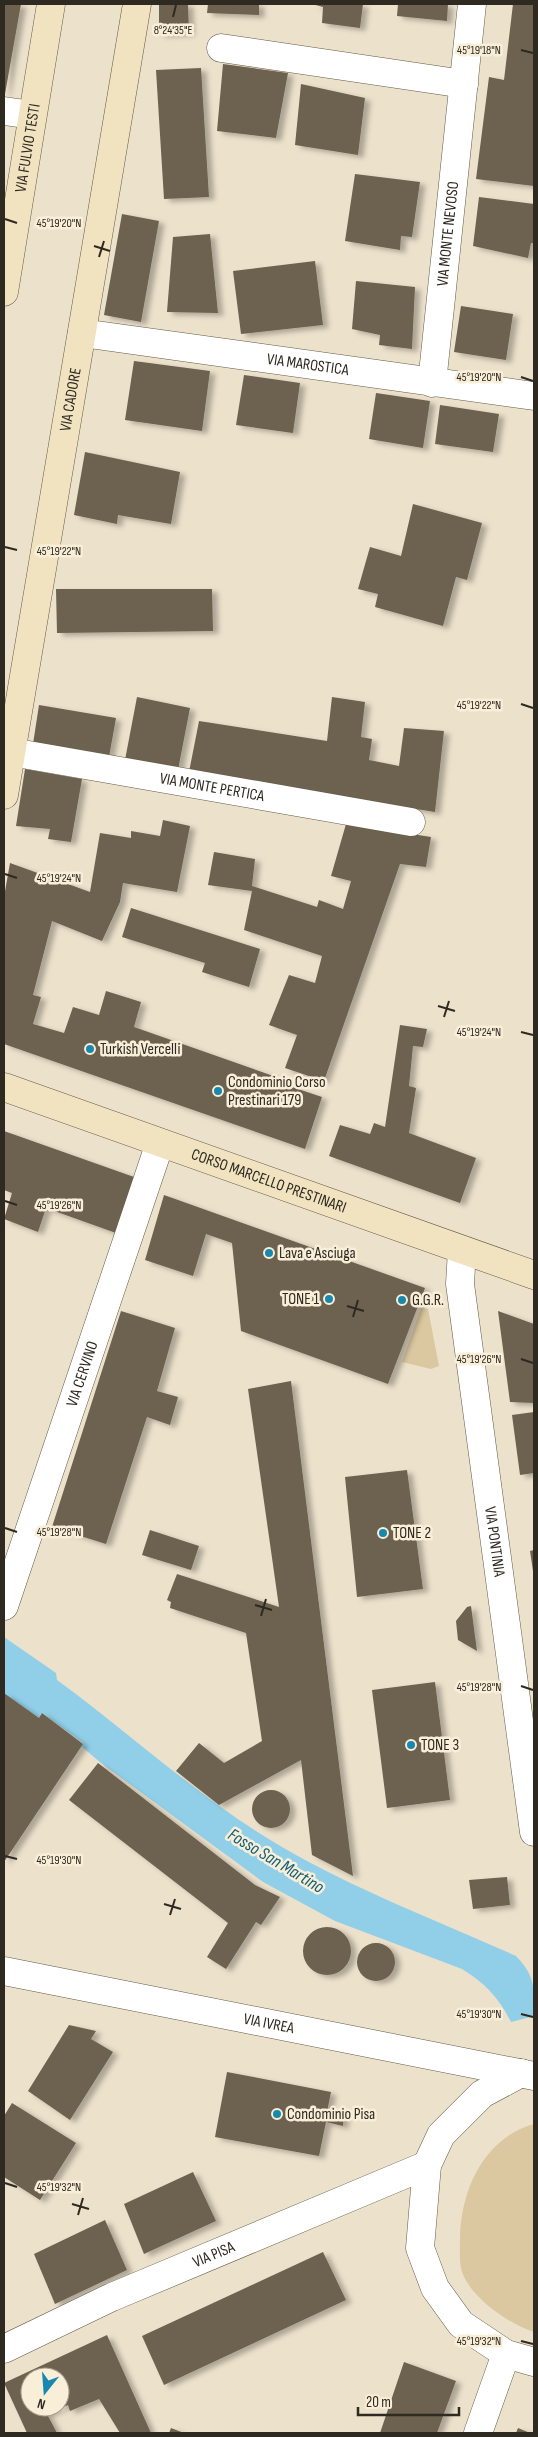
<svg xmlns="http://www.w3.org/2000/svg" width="538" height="2437" font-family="'Sofia Sans Condensed',sans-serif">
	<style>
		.green { fill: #dbc8a0 }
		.water { fill: #91cfe9 }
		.building { fill: #6c624f; fill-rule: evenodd; filter: url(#shadow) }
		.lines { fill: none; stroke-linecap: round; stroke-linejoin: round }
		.street-casing { stroke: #635a47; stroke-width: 29 }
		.secondary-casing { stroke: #635a47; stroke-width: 29 }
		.street { stroke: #fff; stroke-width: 28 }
		.secondary { stroke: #f1e3c0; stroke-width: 28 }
		.ticks { fill: none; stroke: #2e2921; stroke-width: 2 }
		.poi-dot { fill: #1789ae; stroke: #f9eed8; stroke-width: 2 }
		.labels { text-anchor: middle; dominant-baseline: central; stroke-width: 5; stroke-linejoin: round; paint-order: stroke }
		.street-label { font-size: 16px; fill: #2e2921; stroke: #f9eed8 }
		.poi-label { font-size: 16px; fill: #2e2921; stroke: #f9eed8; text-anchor: start }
		.water-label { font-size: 18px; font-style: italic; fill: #0f5f79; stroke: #f9eed8 }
		.ticks-label { font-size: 12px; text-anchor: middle; fill: #2e2921; stroke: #f9eed8; stroke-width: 5; stroke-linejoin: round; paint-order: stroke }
	</style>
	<defs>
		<filter id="shadow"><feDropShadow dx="5.5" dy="3" stdDeviation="2.5" flood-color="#0004"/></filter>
	</defs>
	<rect width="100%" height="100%" fill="#ece1cb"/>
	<!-- green -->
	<path class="green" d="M 421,1308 L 428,1309 L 439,1366 L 431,1369 L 402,1362 Z
		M 534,2124 L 534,2332 C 509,2324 471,2298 462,2272 C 459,2262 460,2248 460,2238 C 461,2189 484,2138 534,2124 Z"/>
	<!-- water -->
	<path class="water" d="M 4,1637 L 56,1673 L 57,1680 C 131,1734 204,1802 282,1847 C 356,1890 438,1921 516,1956 C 536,1977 534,1988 534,2016 L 511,2022 C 499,1998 485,1983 462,1969 L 335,1921 L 263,1882 L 101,1763 L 81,1746 L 83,1743 L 42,1713 L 39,1718 L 4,1693 Z"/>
	<!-- building -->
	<path class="building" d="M 4,4 L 21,4 L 5,94 L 4,94 Z
		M 159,4 L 188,4 L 189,33 L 159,34 Z
		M 208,4 L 259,4 L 259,15 L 207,13 Z
		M 312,4 L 363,4 L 360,28 L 322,23 L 323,7 Z
		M 398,4 L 448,4 L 447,21 L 397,16 Z
		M 513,4 L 534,4 L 534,186 L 476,179 L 489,77 L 504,80 Z
		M 223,64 L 288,73 L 276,138 L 217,131 Z
		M 201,68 L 209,197 L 164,199 L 156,70 Z
		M 301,84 L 365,98 L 358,155 L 295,145 Z
		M 355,174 L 420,182 L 412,237 L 401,236 L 400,250 L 345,241 Z
		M 479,197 L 534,204 L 534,243 L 531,243 L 528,258 L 473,246 Z
		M 122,214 L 159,221 L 141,322 L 104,315 Z
		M 210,234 L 218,313 L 167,312 L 173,237 Z
		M 315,261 L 323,325 L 241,334 L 233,271 Z
		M 356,281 L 415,287 L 412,349 L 379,345 L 380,335 L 352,329 Z
		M 461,306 L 513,314 L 506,360 L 454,352 Z
		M 134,361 L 210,371 L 202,431 L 125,420 Z
		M 244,375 L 300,383 L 293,433 L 236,425 Z
		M 376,393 L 430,401 L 423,448 L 369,439 Z
		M 440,405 L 499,414 L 493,452 L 435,444 Z
		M 85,452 L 180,472 L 171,524 L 118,515 L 117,524 L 74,515 Z
		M 413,504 L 482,523 L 467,580 L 456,577 L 443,626 L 375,607 L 378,594 L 358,589 L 370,547 L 401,556 Z
		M 56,589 L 212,589 L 213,631 L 57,633 Z
		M 137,697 L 190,708 L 178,770 L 125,760 Z
		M 332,697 L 365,702 L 361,737 L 372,739 L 369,760 L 399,766 L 404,728 L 444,731 L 435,812 L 189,772 L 199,721 L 327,741 Z
		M 39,705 L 116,718 L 109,757 L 33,744 Z
		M 25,769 L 82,779 L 71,842 L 48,839 L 50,829 L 16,826 Z
		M 163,820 L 190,826 L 177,892 L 123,883 L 120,902 L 102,941 L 52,921 L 33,995 L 41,997 L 33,1024 L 64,1033 L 73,1007 L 99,1015 L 106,991 L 141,1002 L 134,1027 L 279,1078 L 277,1082 L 322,1097 L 305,1149 L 4,1044 L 4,897 L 10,863 L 90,892 L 100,833 L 131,838 L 131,831 L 160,836 Z
		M 346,824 L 431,837 L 426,867 L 400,864 L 324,1081 L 285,1068 L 297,1035 L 269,1025 L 289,975 L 315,983 L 322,956 L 244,930 L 252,891 L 208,885 L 214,852 L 255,859 L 252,886 L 317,907 L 319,900 L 343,909 L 351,881 L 331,876 Z
		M 131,908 L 260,949 L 249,987 L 202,972 L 205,963 L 122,937 Z
		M 400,1025 L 427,1029 L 423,1047 L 413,1046 L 409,1086 L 416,1088 L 409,1133 L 476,1158 L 460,1203 L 329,1156 L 340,1125 L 370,1134 L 374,1123 L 385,1127 Z
		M 4,1131 L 134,1177 L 116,1233 L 46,1208 L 38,1232 L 4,1219 L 12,1193 L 4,1190 Z
		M 164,1195 L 425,1288 L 388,1384 L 241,1331 L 232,1243 L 206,1234 L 193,1276 L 145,1260 Z
		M 121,1311 L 175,1328 L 157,1391 L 178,1397 L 170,1425 L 147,1417 L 106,1544 L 52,1527 Z
		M 498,1311 L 534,1324 L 534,1403 L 510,1402 Z
		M 291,1381 L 353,1876 L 312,1855 L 301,1760 L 219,1805 L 176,1771 L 199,1743 L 224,1763 L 262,1741 L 246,1633 L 170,1608 L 171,1602 L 167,1600 L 177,1574 L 279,1607 L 248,1389 Z
		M 534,1412 L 534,1473 L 520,1475 L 512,1415 Z
		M 407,1470 L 423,1589 L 357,1597 L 345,1477 Z
		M 150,1530 L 199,1546 L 191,1570 L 142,1555 Z
		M 534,1550 L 534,1571 L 533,1571 L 530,1551 Z
		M 471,1606 L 477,1651 L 458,1640 L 456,1621 L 467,1607 Z
		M 435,1682 L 450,1800 L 387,1808 L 372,1690 Z
		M 4,1693 L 39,1718 L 42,1713 L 83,1744 L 4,1862 Z
		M 98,1763 L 255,1885 L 280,1897 L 261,1925 L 256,1922 L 226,1969 L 207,1957 L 228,1923 L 69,1800 Z
		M252 1809a19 19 0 1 1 38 0a19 19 0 1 1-38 0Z
		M 507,1877 L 510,1905 L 473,1909 L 469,1880 Z
		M303 1951a24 24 0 1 1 48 0a24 24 0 1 1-48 0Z
		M357 1962a19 19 0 1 1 38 0a19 19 0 1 1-38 0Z
		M 69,2025 L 96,2031 L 91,2039 L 113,2052 L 70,2120 L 28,2091 Z
		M 227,2072 L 331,2092 L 327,2112 L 344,2115 L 343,2126 L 326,2122 L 319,2156 L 215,2137 Z
		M 12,2103 L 76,2143 L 40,2200 L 4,2177 L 4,2116 Z
		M 193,2172 L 216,2221 L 144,2254 L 124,2204 Z
		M 105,2220 L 127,2270 L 55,2304 L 34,2254 Z
		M 323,2252 L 346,2300 L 164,2385 L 142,2336 Z
		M 107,2335 L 151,2433 L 120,2433 L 99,2399 L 70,2411 L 68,2405 L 47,2414 L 57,2433 L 27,2433 L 4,2383 ZM 30,2377 L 60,2377 L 60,2407 L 30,2407 Z
		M 404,2362 L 456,2381 L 437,2433 L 380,2433 Z
		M 171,2428 L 184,2433 L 169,2433 Z
		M 518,2428 L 530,2433 L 516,2433 Z"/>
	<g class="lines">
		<defs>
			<g id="street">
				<path d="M 221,48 L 464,84"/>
				<path d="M 4,111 L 32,115"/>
				<path id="s1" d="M 82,333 L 534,396"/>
				<path id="s2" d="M 432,383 L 472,4"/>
				<path id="s3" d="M 11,752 L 411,822"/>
				<path id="s4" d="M 462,1250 L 460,1284 L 534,1832"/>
				<path id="s5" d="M 4,1606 L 160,1143"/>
				<path id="s6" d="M 4,1971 L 534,2076"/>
				<path d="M 521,2073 L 482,2094 L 441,2135 L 427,2165 L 420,2248 L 435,2288 L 461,2324 L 506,2354 L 534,2362"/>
				<path id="s7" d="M 4,2349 L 112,2297 L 427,2165"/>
				<path d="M 478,2433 L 506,2354"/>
			</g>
			<g id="secondary">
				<path id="s8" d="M 4,292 L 51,4"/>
				<path id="s9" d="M 4,795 L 137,4"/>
				<path id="s10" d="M 4,1087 L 534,1275"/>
			</g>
		</defs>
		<!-- street casing -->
		<use href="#street" class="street-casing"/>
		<!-- secondary casing -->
		<use href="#secondary" class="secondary-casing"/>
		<!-- street -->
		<use href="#street" class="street"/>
		<!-- secondary -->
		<use href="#secondary" class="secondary"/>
	</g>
	<!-- ticks -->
	<path class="ticks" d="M 173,17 L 176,5M 521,50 L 533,53M 5,219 L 17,223M 94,246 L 110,251M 99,257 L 104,241M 521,377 L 533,381M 5,547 L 17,550M 521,704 L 533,708M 5,874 L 17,878M 438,1006 L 455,1011M 444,1017 L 449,1001M 521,1032 L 533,1035M 5,1201 L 17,1205M 347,1306 L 364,1311M 353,1317 L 358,1300M 521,1359 L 533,1363M 5,1528 L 17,1532M 255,1605 L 272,1610M 261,1616 L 266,1599M 521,1686 L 533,1690M 5,1856 L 17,1859M 164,1904 L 181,1909M 170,1915 L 175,1899M 521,2014 L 533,2017M 5,2183 L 17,2187M 72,2204 L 89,2209M 78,2215 L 83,2198M 521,2341 L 533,2344"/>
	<!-- markers -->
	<g class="poi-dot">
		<circle cx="90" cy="1049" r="5"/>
		<circle cx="218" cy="1091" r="5"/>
		<circle cx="269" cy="1253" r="5"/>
		<circle cx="329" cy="1299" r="5"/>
		<circle cx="402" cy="1300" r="5"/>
		<circle cx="383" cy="1533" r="5"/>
		<circle cx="411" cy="1745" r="5"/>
		<circle cx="277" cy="2114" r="5"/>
	</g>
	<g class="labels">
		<!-- street labels -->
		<g class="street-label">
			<text stroke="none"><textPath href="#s8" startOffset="146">VIA FULVIO TESTI</textPath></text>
			<text stroke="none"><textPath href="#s2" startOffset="150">VIA MONTE NEVOSO</textPath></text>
			<text stroke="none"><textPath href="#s1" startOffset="228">VIA MAROSTICA</textPath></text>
			<text stroke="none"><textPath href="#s9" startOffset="401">VIA CADORE</textPath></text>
			<text stroke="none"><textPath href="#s3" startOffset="204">VIA MONTE PERTICA</textPath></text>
			<text stroke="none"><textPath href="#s10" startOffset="281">CORSO MARCELLO PRESTINARI</textPath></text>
			<text stroke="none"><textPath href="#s5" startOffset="245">VIA CERVINO</textPath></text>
			<text stroke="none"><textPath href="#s4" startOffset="294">VIA PONTINIA</textPath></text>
			<text stroke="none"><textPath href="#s6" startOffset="270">VIA IVREA</textPath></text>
			<text stroke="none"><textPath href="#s7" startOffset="230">VIA PISA</textPath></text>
		</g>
		<!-- poi labels -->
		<g class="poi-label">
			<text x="100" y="1049">Turkish Vercelli</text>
			<text x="228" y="1082">Condominio Corso<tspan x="228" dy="18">Prestinari 179</tspan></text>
			<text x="279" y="1253">Lava e Asciuga</text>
			<text x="319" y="1299" text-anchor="end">TONE 1</text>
			<text x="412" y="1300">G.G.R.</text>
			<text x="393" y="1533">TONE 2</text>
			<text x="421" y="1745">TONE 3</text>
			<text x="287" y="2114">Condominio Pisa</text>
		</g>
		<!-- water labels -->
		<g class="water-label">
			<text transform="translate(276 1861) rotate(31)">Fosso San Martino</text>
		</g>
	</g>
	<g class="ticks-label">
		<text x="173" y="34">8°24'35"E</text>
		<text x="479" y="54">45°19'18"N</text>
		<text x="59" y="227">45°19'20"N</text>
		<text x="479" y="381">45°19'20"N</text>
		<text x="59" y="555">45°19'22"N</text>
		<text x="479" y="709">45°19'22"N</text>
		<text x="59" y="882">45°19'24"N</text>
		<text x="479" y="1036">45°19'24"N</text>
		<text x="59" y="1209">45°19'26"N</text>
		<text x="479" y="1363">45°19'26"N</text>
		<text x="59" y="1536">45°19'28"N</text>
		<text x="479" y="1691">45°19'28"N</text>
		<text x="59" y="1864">45°19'30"N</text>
		<text x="479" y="2018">45°19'30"N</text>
		<text x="59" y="2191">45°19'32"N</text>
		<text x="479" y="2345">45°19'32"N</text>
	</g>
	<!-- border -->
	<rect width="538" height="2437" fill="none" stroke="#2e2921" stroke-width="10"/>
	<!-- north arrow -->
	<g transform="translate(45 2392) rotate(197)"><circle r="24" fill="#f9eed8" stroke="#a89f8f"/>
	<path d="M0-4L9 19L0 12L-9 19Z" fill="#1789ae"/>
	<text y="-8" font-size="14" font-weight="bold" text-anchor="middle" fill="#2e2921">N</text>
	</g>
	<!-- scale -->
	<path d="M358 2407v8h101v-8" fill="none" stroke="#2e2921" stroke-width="2.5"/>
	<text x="366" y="2407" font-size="15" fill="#2e2921" stroke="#f9eed8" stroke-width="4" paint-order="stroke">20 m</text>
</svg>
